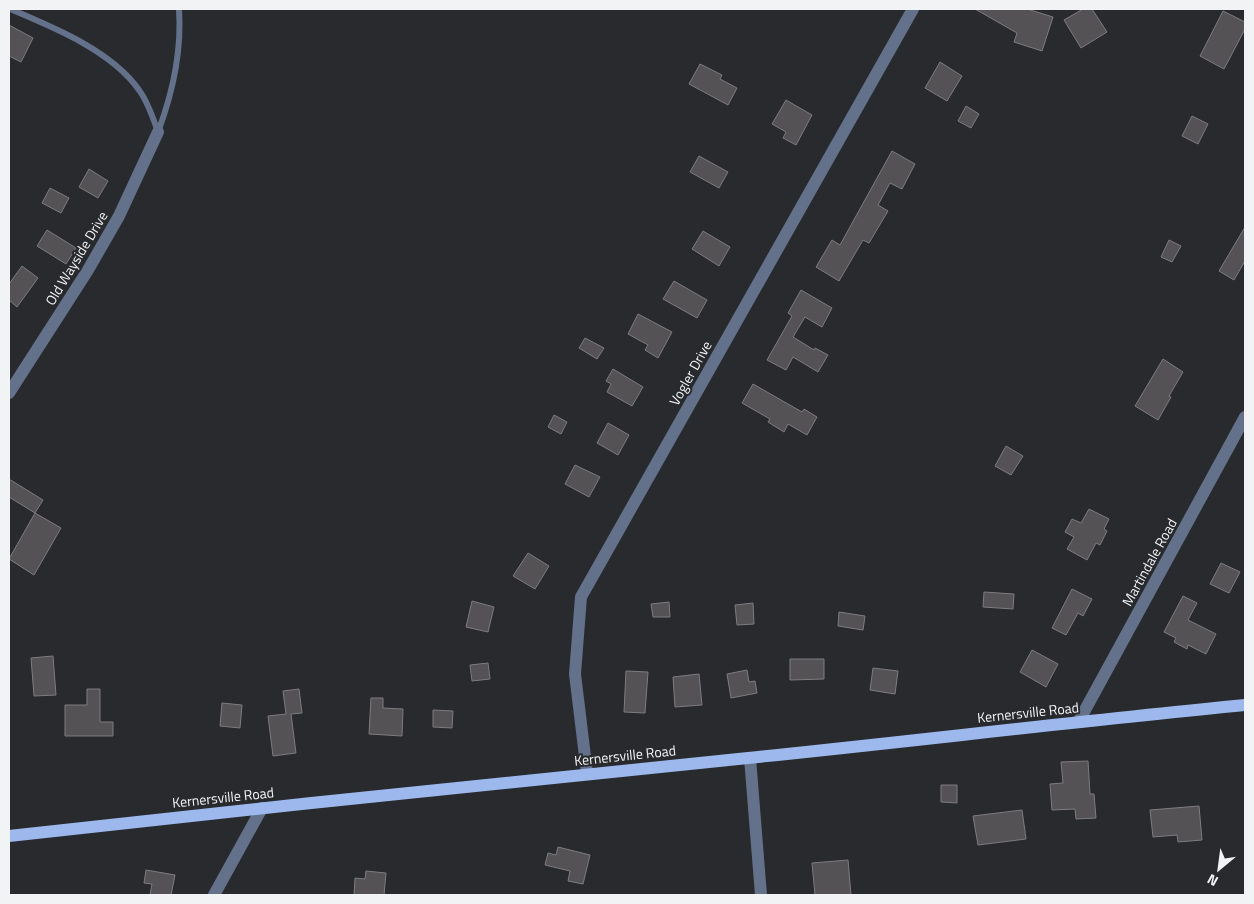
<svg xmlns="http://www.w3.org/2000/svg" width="1254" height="904" font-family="'Titillium Web',sans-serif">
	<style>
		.building { fill: #555256; stroke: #7f7c80 }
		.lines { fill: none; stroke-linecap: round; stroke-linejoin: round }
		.lane { stroke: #64718b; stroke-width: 6 }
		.street { stroke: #64718b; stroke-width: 12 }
		.primary { stroke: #9db8ed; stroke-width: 12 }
		.labels { text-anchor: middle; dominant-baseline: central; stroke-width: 4; stroke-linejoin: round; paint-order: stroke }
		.street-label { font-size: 14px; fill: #f1f3f5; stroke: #282a2d }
	</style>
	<rect width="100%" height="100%" fill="#282a2d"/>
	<!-- building -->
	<path class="building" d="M 975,9 L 1027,9 L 1053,17 L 1042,51 L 1014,42 L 1017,33 Z
		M 1083,9 L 1092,9 L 1107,32 L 1081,48 L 1064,20 Z
		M 1223,11 L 1245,22 L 1245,29 L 1224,69 L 1200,56 Z
		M 9,25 L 33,38 L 21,62 L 9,56 Z
		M 940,62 L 962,76 L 947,101 L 925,88 Z
		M 700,64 L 722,75 L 720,79 L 737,88 L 728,105 L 689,84 Z
		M 786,100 L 812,115 L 796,145 L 783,138 L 786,132 L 772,124 Z
		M 966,106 L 979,114 L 971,128 L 958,121 Z
		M 1192,116 L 1208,124 L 1198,144 L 1182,136 Z
		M 892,151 L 915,164 L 902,189 L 890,183 L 878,205 L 888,211 L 869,243 L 863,240 L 839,281 L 816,267 L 832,240 L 840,245 Z
		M 699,156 L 728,172 L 719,188 L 690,172 Z
		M 89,169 L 108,181 L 98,198 L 79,187 Z
		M 50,188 L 69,198 L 61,213 L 42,203 Z
		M 1245,227 L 1245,261 L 1234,280 L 1219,271 Z
		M 47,230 L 76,248 L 66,264 L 37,246 Z
		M 703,231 L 730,247 L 719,266 L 692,249 Z
		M 1169,240 L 1181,246 L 1172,262 L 1161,257 Z
		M 22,266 L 38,278 L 17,307 L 9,300 L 9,284 Z
		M 674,281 L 707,300 L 697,318 L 663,299 Z
		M 801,290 L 832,308 L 822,327 L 805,317 L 793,337 L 814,350 L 815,348 L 828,355 L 818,372 L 793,357 L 786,370 L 767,360 L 792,316 L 788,313 Z
		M 638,314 L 672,332 L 658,358 L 645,350 L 648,345 L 628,334 Z
		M 585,338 L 604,348 L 597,359 L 579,348 Z
		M 1163,359 L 1183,372 L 1169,396 L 1171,397 L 1158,420 L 1135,406 Z
		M 613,369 L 643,387 L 632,406 L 607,392 L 611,384 L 606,381 Z
		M 753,384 L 802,412 L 804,409 L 817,417 L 807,435 L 788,424 L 784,432 L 768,422 L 770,419 L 742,403 Z
		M 554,415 L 567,422 L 561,434 L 548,427 Z
		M 608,423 L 629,435 L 618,455 L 597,443 Z
		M 1006,446 L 1023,456 L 1011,475 L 995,466 Z
		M 575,465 L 600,477 L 589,497 L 565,484 Z
		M 9,479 L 43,500 L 35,513 L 9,497 Z
		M 1089,509 L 1109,519 L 1104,529 L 1107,531 L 1100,545 L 1096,543 L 1087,560 L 1067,549 L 1074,537 L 1065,532 L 1072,519 L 1081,523 Z
		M 35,513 L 61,528 L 34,575 L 9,559 Z
		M 528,553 L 549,566 L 535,589 L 513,576 Z
		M 1221,563 L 1240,572 L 1229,593 L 1210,584 Z
		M 1072,589 L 1092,599 L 1083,616 L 1078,613 L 1066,635 L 1052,628 Z
		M 984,592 L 1014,594 L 1013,609 L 983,607 Z
		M 1183,596 L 1197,603 L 1188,620 L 1216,634 L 1206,654 L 1188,645 L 1187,649 L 1174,642 L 1176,638 L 1164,632 Z
		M 472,601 L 494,607 L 488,632 L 466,627 Z
		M 669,602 L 670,617 L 653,617 L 651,604 Z
		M 753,603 L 754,624 L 737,625 L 735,605 Z
		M 839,612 L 865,616 L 863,630 L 838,626 Z
		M 1032,650 L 1058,664 L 1046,687 L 1020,672 Z
		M 53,656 L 56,695 L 34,696 L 31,658 Z
		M 790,659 L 824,659 L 824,679 L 790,680 Z
		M 488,663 L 490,679 L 472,681 L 470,665 Z
		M 873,668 L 898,671 L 895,694 L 870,690 Z
		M 747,670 L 749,682 L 755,681 L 757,693 L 731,698 L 727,674 Z
		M 626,671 L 648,672 L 645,713 L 624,712 Z
		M 699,674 L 702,705 L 675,707 L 673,677 Z
		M 87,689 L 100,689 L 100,722 L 113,722 L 113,736 L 65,736 L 65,705 L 87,705 Z
		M 299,689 L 302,713 L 291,714 L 296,753 L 273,756 L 268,716 L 286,714 L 283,691 Z
		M 371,698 L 383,698 L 383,708 L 403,709 L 402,736 L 369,734 Z
		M 222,703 L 242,705 L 240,728 L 220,726 Z
		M 433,710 L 453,711 L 452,728 L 433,727 Z
		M 1088,761 L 1090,794 L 1094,794 L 1096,818 L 1076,819 L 1075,809 L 1052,810 L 1050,784 L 1063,783 L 1061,762 Z
		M 941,785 L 957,785 L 957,803 L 941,802 Z
		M 1199,806 L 1202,840 L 1178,842 L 1177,835 L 1153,837 L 1150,810 Z
		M 1022,810 L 1026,839 L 978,845 L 973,816 Z
		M 558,847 L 590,855 L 583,884 L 568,881 L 570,871 L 545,865 L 548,853 L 556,855 Z
		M 848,860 L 851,895 L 815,895 L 812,863 Z
		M 146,870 L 175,875 L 171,895 L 150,895 L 152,884 L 144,883 Z
		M 366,871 L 386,873 L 384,895 L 354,895 L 355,878 L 365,879 Z"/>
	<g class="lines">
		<!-- lane -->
		<path class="lane" d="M 10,9 C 53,27 112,51 139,90 C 148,102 153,118 158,132
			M 158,132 C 173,92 182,52 179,9"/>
		<!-- street -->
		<path class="street" d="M 9,393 L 88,270 L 119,216 L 158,132
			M 1079,721 L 1245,417
			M 750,758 L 761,895
			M 587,773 L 575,674 L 581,597 L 913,9
			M 214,895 L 262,808"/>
		<!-- primary -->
		<path class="primary" d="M 9,836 C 255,808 502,783 748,758 C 914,741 1079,721 1245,705"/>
	</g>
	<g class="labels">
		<!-- street labels -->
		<g class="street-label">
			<text transform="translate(76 258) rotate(-59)">Old Wayside Drive</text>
			<text transform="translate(690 373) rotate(-61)">Vogler Drive</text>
			<text transform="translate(1149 562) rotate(-61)">Martindale Road</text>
			<text transform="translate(1028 712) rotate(-6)">Kernersville Road</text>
			<text transform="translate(625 755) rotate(-6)">Kernersville Road</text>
			<text transform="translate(223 797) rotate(-6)">Kernersville Road</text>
		</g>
	</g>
	<!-- border -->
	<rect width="1254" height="904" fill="none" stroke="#f1f3f5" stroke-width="20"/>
	<!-- north arrow -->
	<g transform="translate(1219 869) rotate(209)" stroke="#282a2d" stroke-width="4" paint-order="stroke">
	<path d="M0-4L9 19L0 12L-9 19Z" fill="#f1f3f5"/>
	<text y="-8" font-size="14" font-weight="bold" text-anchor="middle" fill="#f1f3f5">N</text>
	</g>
</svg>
